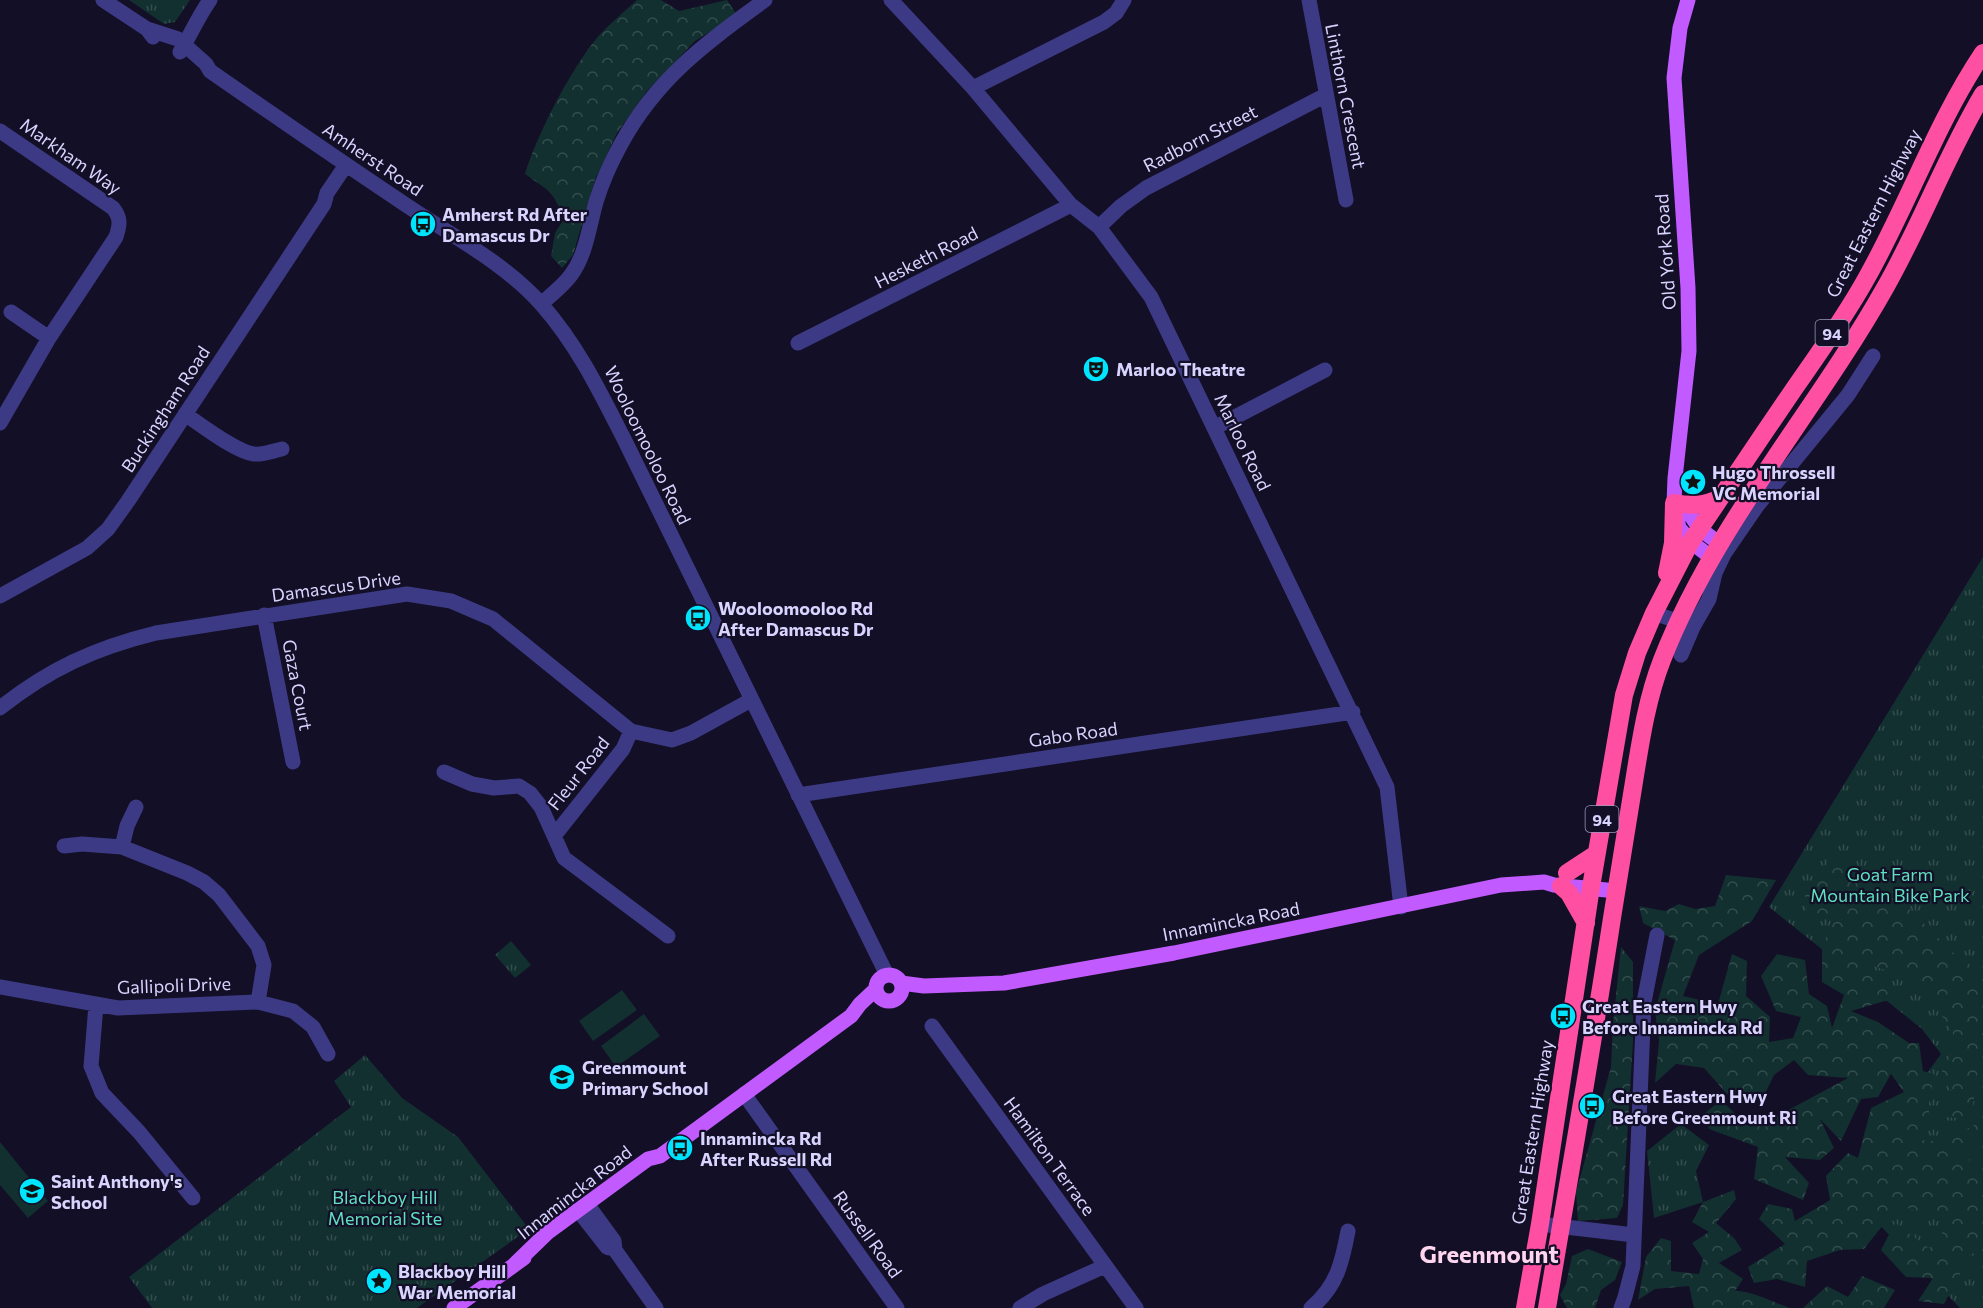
<svg xmlns="http://www.w3.org/2000/svg" width="1983" height="1308" font-family="Commissioner,sans-serif">
	<style>
		.grass { fill: url(#grass-tufts) }
		.forest { fill: url(#forest-crowns) }
		.pitch { fill: #12302f }
		.lines { fill: none; stroke-linecap: round; stroke-linejoin: round }
		.minor { stroke: #3d3a85; stroke-width: 15 }
		.major { stroke: #c25bff; stroke-width: 15 }
		.highway { stroke: #ff4fa3; stroke-width: 18 }
		.labels { text-anchor: middle; dominant-baseline: central; stroke-width: 4.5; stroke-linejoin: round; paint-order: stroke }
		.shield { fill: #130f26; stroke: #9e99be; stroke-width: 1.5 }
		.shield-label { font-size: 16px; font-weight: bold; fill: #d9d4ff }
		.street-label { font-size: 18px; fill: #d9d4ff; stroke: #130f26 }
		.poi-label { font-size: 18px; font-weight: bold; fill: #d9d4ff; stroke: #130f26; text-anchor: start }
		.park-label { font-size: 18px; fill: #5fe0c0; stroke: #130f26 }
		.district-label { font-size: 24px; font-weight: bold; fill: #ffd6f0; stroke: #130f26 }
	</style>
	<defs>
		<pattern id="grass-tufts" width="24" height="20" patternUnits="userSpaceOnUse" patternTransform="scale(1.5)"><rect width="24" height="20" fill="#12302f"/><path d="M3 7l-1-3M5 7V3M7 7l1-3M15 17l-1-3M17 17v-4M19 17l1-3" fill="none" stroke="#344d4e"/></pattern>
		<pattern id="forest-crowns" width="20" height="18" patternUnits="userSpaceOnUse" patternTransform="scale(1.5)"><rect width="20" height="18" fill="#12302f"/><path d="M2 6a3 3 0 1 1 6 0M12 15a3 3 0 1 1 6 0" fill="none" stroke="#344d4e"/></pattern>
	</defs>
	<rect width="100%" height="100%" fill="#130f26"/>
	<!-- grass -->
	<path class="grass" d="M 129,0 L 190,0 L 175,22 L 164,24 Z
		M 1983,557 L 1983,1308 L 1960,1308 L 1866,1211 L 1875,1144 L 1941,1054 L 1922,1029 L 1769,907 Z
		M 511,941 L 531,965 L 515,978 L 495,955 Z
		M 365,1055 L 402,1098 L 458,1137 L 529,1229 L 417,1308 L 152,1308 L 129,1277 L 351,1107 L 334,1081 Z
		M 1681,1124 L 1709,1145 L 1696,1171 L 1703,1202 L 1654,1218 L 1647,1151 Z"/>
	<!-- forest -->
	<path class="forest" d="M 637,0 L 661,0 L 679,11 L 727,0 L 737,15 L 695,41 L 647,91 L 617,133 L 595,180 L 573,255 L 562,268 L 551,256 L 555,233 L 564,219 C 553,190 549,191 525,174 C 537,134 570,71 596,39 C 608,25 623,13 637,0 Z
		M 1835,855 L 1877,895 L 1893,892 L 1951,951 L 1983,974 L 1983,1054 L 1980,1055 L 1971,1119 L 1944,1117 L 1952,1091 L 1939,1077 L 1958,1042 L 1934,1003 L 1907,977 L 1870,965 L 1902,996 L 1851,1011 L 1878,1022 L 1909,1043 L 1919,1043 L 1923,1071 L 1934,1074 L 1929,1104 L 1929,1124 L 1911,1137 C 1941,1148 1957,1134 1983,1120 L 1983,1135 L 1954,1152 L 1959,1161 L 1968,1161 L 1983,1154 L 1983,1256 L 1971,1253 L 1944,1304 L 1918,1301 L 1933,1278 L 1906,1277 L 1881,1250 L 1895,1223 L 1929,1248 L 1940,1241 L 1949,1210 L 1929,1217 L 1903,1206 L 1883,1225 L 1864,1249 L 1840,1250 L 1807,1261 L 1805,1287 L 1777,1279 L 1754,1283 L 1748,1267 L 1785,1244 L 1759,1219 L 1768,1204 L 1792,1209 L 1795,1221 L 1830,1200 L 1826,1176 L 1848,1153 L 1858,1158 L 1871,1108 L 1904,1092 L 1891,1074 L 1878,1097 L 1861,1099 L 1841,1141 L 1820,1119 L 1834,1148 L 1820,1160 L 1785,1157 L 1809,1183 L 1803,1200 L 1754,1179 L 1758,1147 L 1709,1129 L 1705,1113 L 1721,1100 L 1748,1126 L 1779,1115 L 1848,1078 L 1808,1075 L 1794,1060 L 1774,1075 L 1764,1096 L 1727,1094 L 1704,1068 L 1676,1064 L 1655,1083 L 1659,1041 L 1655,1011 L 1675,940 L 1643,923 L 1639,906 L 1665,911 L 1679,904 L 1695,909 L 1715,906 L 1726,875 L 1776,880 L 1752,921 L 1699,955 L 1683,996 L 1718,1004 L 1732,954 L 1747,961 L 1746,996 L 1770,1017 L 1769,1042 L 1793,1038 L 1801,1017 L 1776,1011 L 1761,976 L 1777,954 L 1805,960 L 1809,994 L 1827,1006 L 1832,1028 L 1844,995 L 1822,982 L 1822,947 L 1834,917 L 1807,911 L 1804,889 Z
		M 1621,947 L 1633,962 L 1633,1041 L 1623,1205 L 1617,1218 L 1578,1221 L 1576,1192 L 1611,1067 L 1613,1024 Z
		M 1734,1190 L 1736,1199 L 1716,1223 L 1734,1238 L 1742,1250 L 1719,1263 L 1743,1279 L 1735,1291 C 1754,1291 1771,1302 1790,1308 L 1694,1308 L 1689,1286 L 1655,1289 L 1638,1300 L 1646,1257 L 1661,1238 L 1671,1241 L 1671,1271 L 1699,1274 L 1703,1259 L 1692,1243 L 1709,1232 L 1692,1222 L 1703,1202 Z
		M 1588,1249 L 1622,1262 L 1615,1280 L 1601,1290 L 1595,1308 L 1567,1308 L 1560,1295 L 1566,1284 L 1572,1256 Z
		M 1862,1276 L 1895,1290 L 1884,1308 L 1803,1308 L 1827,1286 L 1848,1297 Z"/>
	<!-- pitch -->
	<path class="pitch" d="M 622,990 L 637,1010 L 593,1041 L 579,1021 Z
		M 644,1014 L 660,1036 L 616,1067 L 601,1046 Z
		M 0,1142 L 48,1201 L 28,1218 L 0,1185 Z"/>
	<g class="lines">
		<!-- minor -->
		<path class="minor" d="M 103,0 L 147,29 L 153,37
			M 891,0 L 973,88 L 1071,205 L 1099,227 L 1151,297 L 1387,787 L 1401,907
			M 1309,0 L 1346,200
			M 147,29 L 178,39 L 206,64 L 210,71 C 275,116 340,161 406,205 C 452,236 505,263 542,305 C 579,347 602,396 627,445 L 887,975
			M 180,52 C 191,34 198,17 210,0
			M 973,88 L 1104,22 L 1116,13 L 1124,0
			M 0,131 L 113,208 C 121,218 120,225 116,237 L 49,338 L 0,423
			M 1099,227 L 1121,206 L 1146,188 L 1326,95
			M 541,304 C 551,295 563,286 571,275 C 586,255 589,227 596,202 C 602,182 611,162 621,144 C 657,78 706,43 765,0
			M 11,312 L 49,338
			M 798,343 L 1071,205
			M 185,414 C 201,425 236,452 254,454 C 264,455 272,451 282,449
			M 1214,428 L 1325,370
			M 0,596 L 87,548 L 108,529 L 128,501 L 324,204 L 327,193 L 346,165
			M 1654,613 L 1688,625
			M 264,615 L 293,762
			M 1681,655 L 1693,627 L 1709,599 L 1715,573 L 1724,554 L 1757,506 L 1848,395 L 1873,356
			M 0,708 C 49,669 95,648 156,633 L 407,594 L 451,601 L 493,619 L 631,731 L 672,740 L 691,733 L 751,700
			M 444,772 L 472,784 L 494,788 L 519,786 L 530,793 L 541,807 L 564,858 L 668,936
			M 798,795 L 1353,712
			M 554,836 L 623,749 L 631,731
			M 64,846 L 82,844 L 122,847 L 187,873 L 204,882 L 219,895 L 258,946 L 264,965 L 258,1002
			M 122,847 L 127,826 L 136,807
			M 0,987 L 118,1008 L 258,1002 L 293,1011 L 313,1027 L 328,1054
			M 96,1005 L 91,1066 L 102,1093 L 139,1132 L 193,1198
			M 932,1026 L 1136,1308
			M 744,1094 L 897,1308
			M 587,1204 L 614,1241 L 615,1250 L 656,1308
			M 578,1210 L 607,1247 L 609,1248
			M 1540,1224 L 1634,1235
			M 1020,1308 L 1043,1294 L 1105,1266
			M 1311,1308 C 1337,1286 1342,1263 1348,1231
			M 1621,1308 L 1625,1297 L 1633,1266 L 1644,1002 L 1657,935"/>
		<!-- major -->
		<path class="major" d="M 1688,0 L 1680,28 L 1674,78 L 1688,288 L 1689,351 L 1675,478 L 1674,503 L 1679,528 L 1691,542 L 1712,558
			M 1674,503 L 1687,510 L 1700,529 L 1720,544
			M876 988a13 13 0 1 1 26 0a13 13 0 1 1-26 0Z
			M 901,983 L 924,986 L 1004,983 L 1174,953 L 1501,885 L 1544,882 L 1554,885 L 1617,891
			M 515,1264 L 547,1233 L 648,1159 L 660,1156 L 851,1016 L 860,1004 L 876,989
			M 454,1308 L 524,1258"/>
		<!-- highway -->
		<path class="highway" d="M 1667,573 L 1673,543 L 1674,503 C 1691,506 1705,506 1720,498
			M 1567,873 L 1596,854
			M 1561,886 L 1569,893 L 1586,923
			M 1525,1308 L 1540,1224 L 1591,887 L 1624,695 L 1637,653 L 1654,613 L 1690,543 C 1725,491 1759,440 1794,389 C 1819,353 1845,317 1866,279 C 1908,205 1936,123 1983,53
			M 1547,1308 C 1569,1178 1592,1049 1612,918 C 1619,875 1626,832 1633,788 C 1640,745 1646,701 1662,660 C 1715,524 1814,414 1885,288 C 1921,225 1946,156 1983,94"/>
	</g>
	<!-- icons -->
	<defs>
		<symbol id="bus-disc" viewBox="-11 -11 22 22"><circle r="9.5" fill="#00e5ff" stroke="#130f26"/><path d="M-5-6H5V4H4V6H2V4H-2V6H-4V4H-5ZM-3.5-4V0h7V-4ZM-3.5 1.2v1.5H-2V1.2ZM2 1.2v1.5H3.5V1.2Z" fill="#111"/></symbol>
		<symbol id="theatre-disc" viewBox="-11 -11 22 22"><circle r="9.5" fill="#00e5ff" stroke="#130f26"/><path d="M-5-5.5Q0-4 5-5.5V0Q5 5 0 6Q-5 5-5 0ZM-3.3-2.5H-1v1.5H-3.3ZM1-2.5H3.3v1.5H1ZM-2.8 1Q0 5.5 2.8 1Z" fill="#111"/></symbol>
		<symbol id="sight-disc" viewBox="-11 -11 22 22"><circle r="9.5" fill="#00e5ff" stroke="#130f26"/><path d="M0-6L1.8-2.2L6-1.7L2.9 1.2L3.7 5.4L0 3.3L-3.7 5.4L-2.9 1.2L-6-1.7L-1.8-2.2Z" fill="#111"/></symbol>
		<symbol id="school-disc" viewBox="-11 -11 22 22"><circle r="9.5" fill="#00e5ff" stroke="#130f26"/><path d="M0-5L7-2L0 1L-7-2ZM-4 1L0 2.5L4 1V4Q0 6-4 4Z" fill="#111"/></symbol>
	</defs>
	<g fill-rule="evenodd">
		<use href="#bus-disc" x="408" y="209" width="30" height="30"/>
		<use href="#theatre-disc" x="1081" y="354" width="30" height="30"/>
		<use href="#sight-disc" x="1678" y="467" width="30" height="30"/>
		<use href="#bus-disc" x="683" y="603" width="30" height="30"/>
		<use href="#bus-disc" x="1548" y="1001" width="30" height="30"/>
		<use href="#school-disc" x="547" y="1062" width="30" height="30"/>
		<use href="#bus-disc" x="1577" y="1091" width="30" height="30"/>
		<use href="#bus-disc" x="665" y="1133" width="30" height="30"/>
		<use href="#school-disc" x="17" y="1176" width="30" height="30"/>
		<use href="#sight-disc" x="364" y="1266" width="30" height="30"/>
	</g>
	<g class="labels">
		<!-- shield labels -->
		<g class="shield">
			<rect x="1815.5" y="320" width="33" height="26" rx="4.5"/>
			<rect x="1585.5" y="806" width="33" height="26" rx="4.5"/>
		</g>
		<g class="shield-label">
			<text x="1832" y="333">94</text>
			<text x="1602" y="819">94</text>
		</g>
		<!-- street labels -->
		<g class="street-label">
			<text transform="translate(1346 96) rotate(79)">Linthorn Crescent</text>
			<text transform="translate(1200 138) rotate(-27)">Radborn Street</text>
			<text transform="translate(71 156) rotate(35)">Markham Way</text>
			<text transform="translate(373 159) rotate(34)">Amherst Road</text>
			<text transform="translate(1873 213) rotate(-63)">Great Eastern Highway</text>
			<text transform="translate(1665 252) rotate(-94)">Old York Road</text>
			<text transform="translate(926 257) rotate(-27)">Hesketh Road</text>
			<text transform="translate(165 409) rotate(-57)">Buckingham Road</text>
			<text transform="translate(1243 442) rotate(64)">Marloo Road</text>
			<text transform="translate(648 445) rotate(64)">Wooloomooloo Road</text>
			<text transform="translate(336 586) rotate(-8)">Damascus Drive</text>
			<text transform="translate(298 685) rotate(79)">Gaza Court</text>
			<text transform="translate(1073 734) rotate(-8)">Gabo Road</text>
			<text transform="translate(578 773) rotate(-52)">Fleur Road</text>
			<text transform="translate(1231 921) rotate(-11)">Innamincka Road</text>
			<text transform="translate(174 985) rotate(-2)">Gallipoli Drive</text>
			<text transform="translate(1532 1132) rotate(-81)">Great Eastern Highway</text>
			<text transform="translate(1050 1156) rotate(54)">Hamilton Terrace</text>
			<text transform="translate(574 1192) rotate(-38)">Innamincka Road</text>
			<text transform="translate(868 1234) rotate(54)">Russell Road</text>
		</g>
		<!-- poi labels -->
		<g class="poi-label">
			<text x="442" y="214">Amherst Rd After<tspan x="442" dy="21">Damascus Dr</tspan></text>
			<text x="1116" y="369">Marloo Theatre</text>
			<text x="1712" y="472">Hugo Throssell<tspan x="1712" dy="21">VC Memorial</tspan></text>
			<text x="718" y="608">Wooloomooloo Rd<tspan x="718" dy="21">After Damascus Dr</tspan></text>
			<text x="1582" y="1006">Great Eastern Hwy<tspan x="1582" dy="21">Before Innamincka Rd</tspan></text>
			<text x="582" y="1067">Greenmount<tspan x="582" dy="21">Primary School</tspan></text>
			<text x="1612" y="1096">Great Eastern Hwy<tspan x="1612" dy="21">Before Greenmount Ri</tspan></text>
			<text x="700" y="1138">Innamincka Rd<tspan x="700" dy="21">After Russell Rd</tspan></text>
			<text x="51" y="1181">Saint Anthony's<tspan x="51" dy="21">School</tspan></text>
			<text x="398" y="1271">Blackboy Hill<tspan x="398" dy="21">War Memorial</tspan></text>
		</g>
		<!-- park labels -->
		<g class="park-label">
			<text x="1890" y="874">Goat Farm<tspan x="1890" dy="21">Mountain Bike Park</tspan></text>
			<text x="385" y="1197">Blackboy Hill<tspan x="385" dy="21">Memorial Site</tspan></text>
		</g>
		<!-- district labels -->
		<g class="district-label">
			<text x="1489" y="1253">Greenmount</text>
		</g>
	</g>
</svg>
